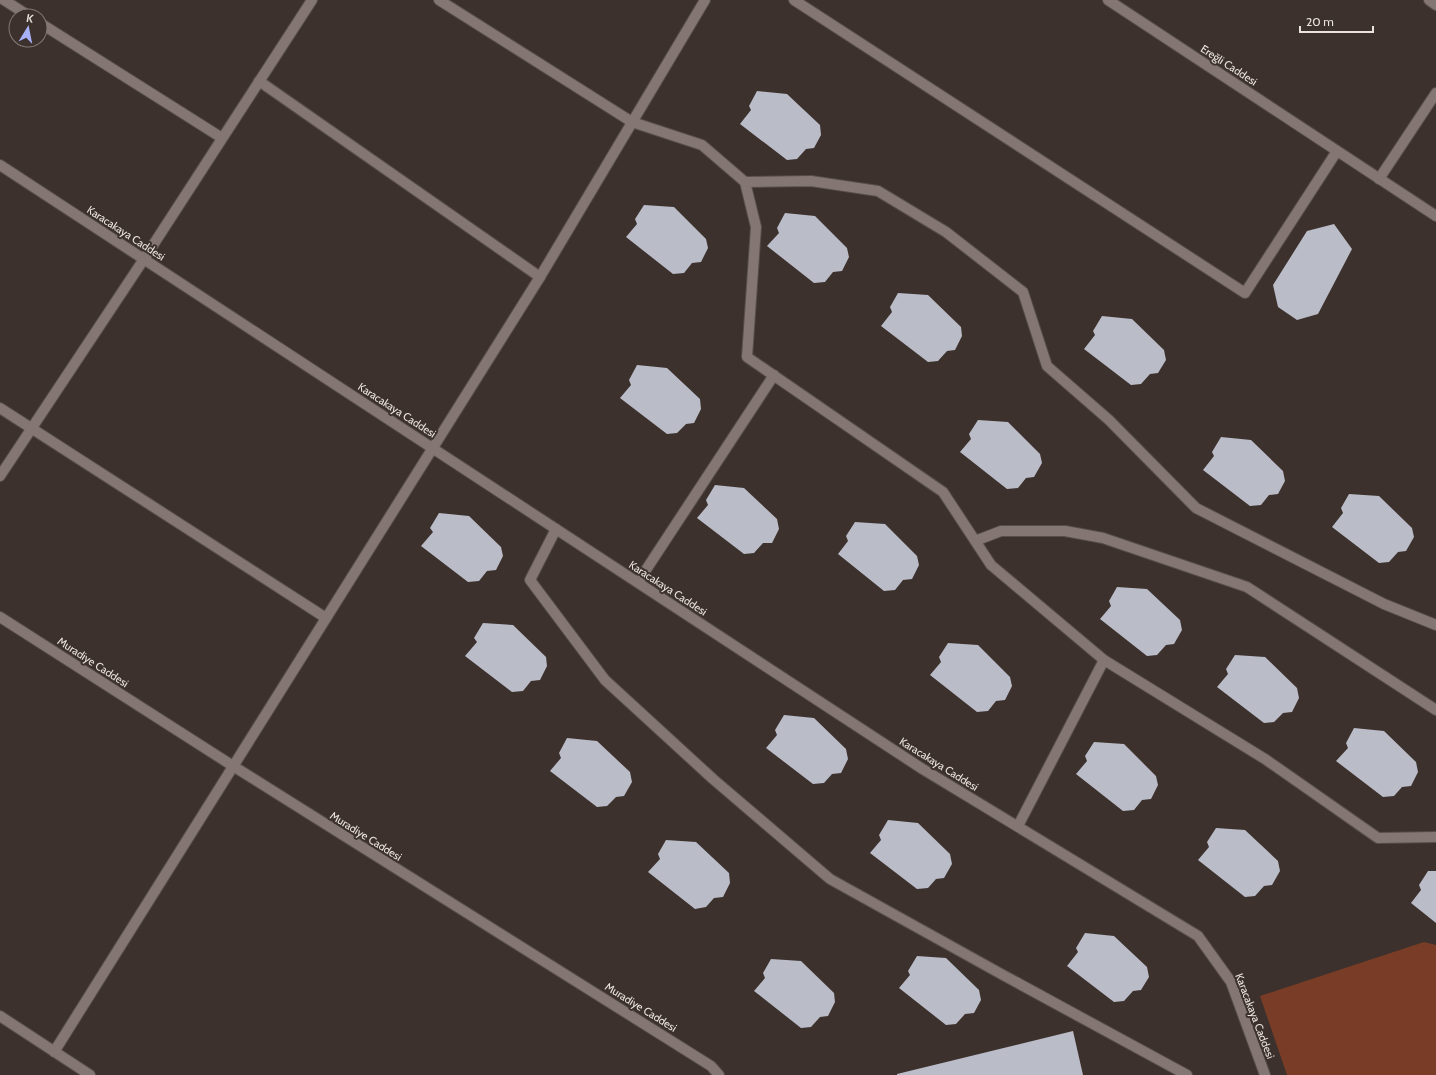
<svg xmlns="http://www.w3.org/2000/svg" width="1436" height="1075" font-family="Cabin,sans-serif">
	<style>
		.green { fill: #793d27 }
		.building { fill: #babcc8 }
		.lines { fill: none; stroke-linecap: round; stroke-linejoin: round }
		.minor-casing { stroke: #574e4a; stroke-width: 12 }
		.tertiary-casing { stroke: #574e4a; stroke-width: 12 }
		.minor { stroke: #847773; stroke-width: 10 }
		.tertiary { stroke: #847773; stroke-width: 10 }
		.labels { text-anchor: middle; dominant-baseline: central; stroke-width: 4; stroke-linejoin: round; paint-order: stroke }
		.street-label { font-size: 11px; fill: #eae3e0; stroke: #3c312d }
	</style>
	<rect width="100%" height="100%" fill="#3c312d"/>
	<!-- green -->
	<path class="green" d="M 1424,942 L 1436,945 L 1436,1075 L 1287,1075 L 1260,996 Z"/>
	<!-- building -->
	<path class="building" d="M 757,91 L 787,94 L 820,125 L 821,135 L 814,148 L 806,149 L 797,159 L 787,160 L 740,124 L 751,110 L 749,106 Z
		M 644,205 L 674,207 L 706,239 L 708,248 L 701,262 L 692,263 L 684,273 L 673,274 L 626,237 L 637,224 L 635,219 Z
		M 785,213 L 815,216 L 847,248 L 849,257 L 842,271 L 833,272 L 825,282 L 814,283 L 767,246 L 779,233 L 777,228 Z
		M 1334,224 L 1352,249 L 1318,314 L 1297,320 L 1278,307 L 1273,285 L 1307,231 Z
		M 898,293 L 928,295 L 961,327 L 962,336 L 955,350 L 947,351 L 938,361 L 928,362 L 881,326 L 892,312 L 890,307 Z
		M 1102,316 L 1132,319 L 1164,350 L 1166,360 L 1158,373 L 1150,374 L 1141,384 L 1131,385 L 1084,349 L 1095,335 L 1093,331 Z
		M 637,365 L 667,368 L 700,399 L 701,409 L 694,423 L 686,424 L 677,433 L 667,434 L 620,398 L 631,385 L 629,380 Z
		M 978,420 L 1008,422 L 1040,454 L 1042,463 L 1034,477 L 1026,478 L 1018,488 L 1007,489 L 960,452 L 971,439 L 969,434 Z
		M 1221,437 L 1251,440 L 1283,471 L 1285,481 L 1278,494 L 1269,495 L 1261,505 L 1250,506 L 1203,470 L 1214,456 L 1212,452 Z
		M 715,485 L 744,488 L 777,519 L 779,529 L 772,543 L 763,543 L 754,553 L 744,554 L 697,518 L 708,505 L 706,500 Z
		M 1349,494 L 1379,496 L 1412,528 L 1414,537 L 1406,551 L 1398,552 L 1389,562 L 1379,563 L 1332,527 L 1343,513 L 1341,508 Z
		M 439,513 L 469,516 L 501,547 L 503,556 L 496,570 L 487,571 L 479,581 L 468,582 L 421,546 L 433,532 L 430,528 Z
		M 855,522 L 885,524 L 917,556 L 919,565 L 912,579 L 903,580 L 895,590 L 884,591 L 838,554 L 848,541 L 846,536 Z
		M 1117,587 L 1147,589 L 1180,620 L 1182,630 L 1174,644 L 1166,645 L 1157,655 L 1147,656 L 1100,619 L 1111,606 L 1109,601 Z
		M 483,623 L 513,625 L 546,657 L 547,666 L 540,680 L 531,681 L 523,691 L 512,692 L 465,656 L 477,642 L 474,638 Z
		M 948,643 L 978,645 L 1010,677 L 1012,686 L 1005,700 L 996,701 L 988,711 L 977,712 L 930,675 L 941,662 L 939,657 Z
		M 1235,655 L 1265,657 L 1297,688 L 1299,698 L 1292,712 L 1283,713 L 1274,722 L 1264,723 L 1217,687 L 1228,674 L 1226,669 Z
		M 784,715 L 814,718 L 846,749 L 848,759 L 841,773 L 832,774 L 824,783 L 813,784 L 766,748 L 777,735 L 775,730 Z
		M 1354,728 L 1384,731 L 1416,762 L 1418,772 L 1411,786 L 1402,787 L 1394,796 L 1383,797 L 1336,761 L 1348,748 L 1346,743 Z
		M 567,738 L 597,741 L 630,772 L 632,782 L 624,796 L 616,797 L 607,806 L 597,807 L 550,771 L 561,758 L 559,753 Z
		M 1094,742 L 1124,744 L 1156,776 L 1158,785 L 1151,799 L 1142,800 L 1134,810 L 1123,811 L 1076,774 L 1087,761 L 1085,756 Z
		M 888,820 L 918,823 L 950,854 L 952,864 L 944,878 L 936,879 L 928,888 L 917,889 L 870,853 L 881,840 L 879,835 Z
		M 1216,828 L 1245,830 L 1278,861 L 1280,871 L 1272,885 L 1264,886 L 1255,896 L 1245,897 L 1198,860 L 1209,847 L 1207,842 Z
		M 666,840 L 696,842 L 729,873 L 730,883 L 723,897 L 714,898 L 706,907 L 695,909 L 648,872 L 660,859 L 658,854 Z
		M 1428,871 L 1436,871 L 1436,923 L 1411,903 L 1421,890 L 1419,885 Z
		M 1085,933 L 1114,936 L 1147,967 L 1149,977 L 1141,990 L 1133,991 L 1124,1001 L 1114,1002 L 1067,966 L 1078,952 L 1076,948 Z
		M 917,956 L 946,958 L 979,990 L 981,1000 L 974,1013 L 965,1014 L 956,1024 L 946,1025 L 899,988 L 910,975 L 908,971 Z
		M 771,959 L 801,961 L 834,993 L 835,1002 L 828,1016 L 820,1017 L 811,1027 L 801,1028 L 754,991 L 765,978 L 763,973 Z
		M 1073,1031 L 1083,1075 L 897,1075 L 897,1074 Z"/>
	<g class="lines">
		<defs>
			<path id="minor" d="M 4,0 L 29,16
				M 439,0 L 632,122 L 702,145 L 745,182 L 756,227 L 747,357 L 943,492 L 991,565 L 1104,660 L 1265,759 L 1378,838 L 1436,837
				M 1429,0 L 1436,5
				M 40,23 L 222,138
				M 259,81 L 540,277
				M 1379,179 L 1436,93
				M 745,182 L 811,181 L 878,191 L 946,232 L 1023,292 L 1047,366 L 1109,420 L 1196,508 L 1384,604 L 1436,625
				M 0,408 L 326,618
				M 0,476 L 144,259 L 312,0
				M 556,529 L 530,580 L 605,680 L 713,779 L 830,879 L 1003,975 L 1187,1075
				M 975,541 L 1001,531 L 1065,531 L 1103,538 L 1247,587 L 1436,710
				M 638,582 L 774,375
				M 1018,826 L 1104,660"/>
			<path id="tertiary" d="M 794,0 L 1245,293 L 1337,151
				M 1108,0 L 1436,216
				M 0,165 L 921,768 L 1198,936 L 1231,982 L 1265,1075
				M 0,617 L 233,766 L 711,1066 L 719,1075
				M 0,1016 L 90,1075
				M 54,1052 L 540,277 L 705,0"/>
		</defs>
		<!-- minor casing -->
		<use href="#minor" class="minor-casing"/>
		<!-- tertiary casing -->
		<use href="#tertiary" class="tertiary-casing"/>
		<!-- minor -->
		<use href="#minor" class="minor"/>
		<!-- tertiary -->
		<use href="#tertiary" class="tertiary"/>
	</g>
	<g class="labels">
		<!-- street labels -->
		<g class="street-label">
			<text transform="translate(1229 65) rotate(33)">Ereğli Caddesi</text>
			<text transform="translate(126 233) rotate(33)">Karacakaya Caddesi</text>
			<text transform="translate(397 410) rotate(33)">Karacakaya Caddesi</text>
			<text transform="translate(668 588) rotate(33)">Karacakaya Caddesi</text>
			<text transform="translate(93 662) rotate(33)">Muradiye Caddesi</text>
			<text transform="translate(939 764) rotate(32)">Karacakaya Caddesi</text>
			<text transform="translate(366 836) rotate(32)">Muradiye Caddesi</text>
			<text transform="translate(641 1007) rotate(32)">Muradiye Caddesi</text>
			<text transform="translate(1255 1016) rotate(69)">Karacakaya Caddesi</text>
		</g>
	</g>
	<!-- north arrow -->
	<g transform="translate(28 28) rotate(10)"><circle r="19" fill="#3c312d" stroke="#827875"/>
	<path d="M0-3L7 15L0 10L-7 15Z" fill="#a9b0fc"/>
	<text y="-6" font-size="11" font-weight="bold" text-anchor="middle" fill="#eae3e0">K</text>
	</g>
	<!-- scale -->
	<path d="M1300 26v6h73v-6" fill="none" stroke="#eae3e0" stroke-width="2"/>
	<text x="1306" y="26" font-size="12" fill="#eae3e0" stroke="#3c312d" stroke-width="3" paint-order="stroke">20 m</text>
</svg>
